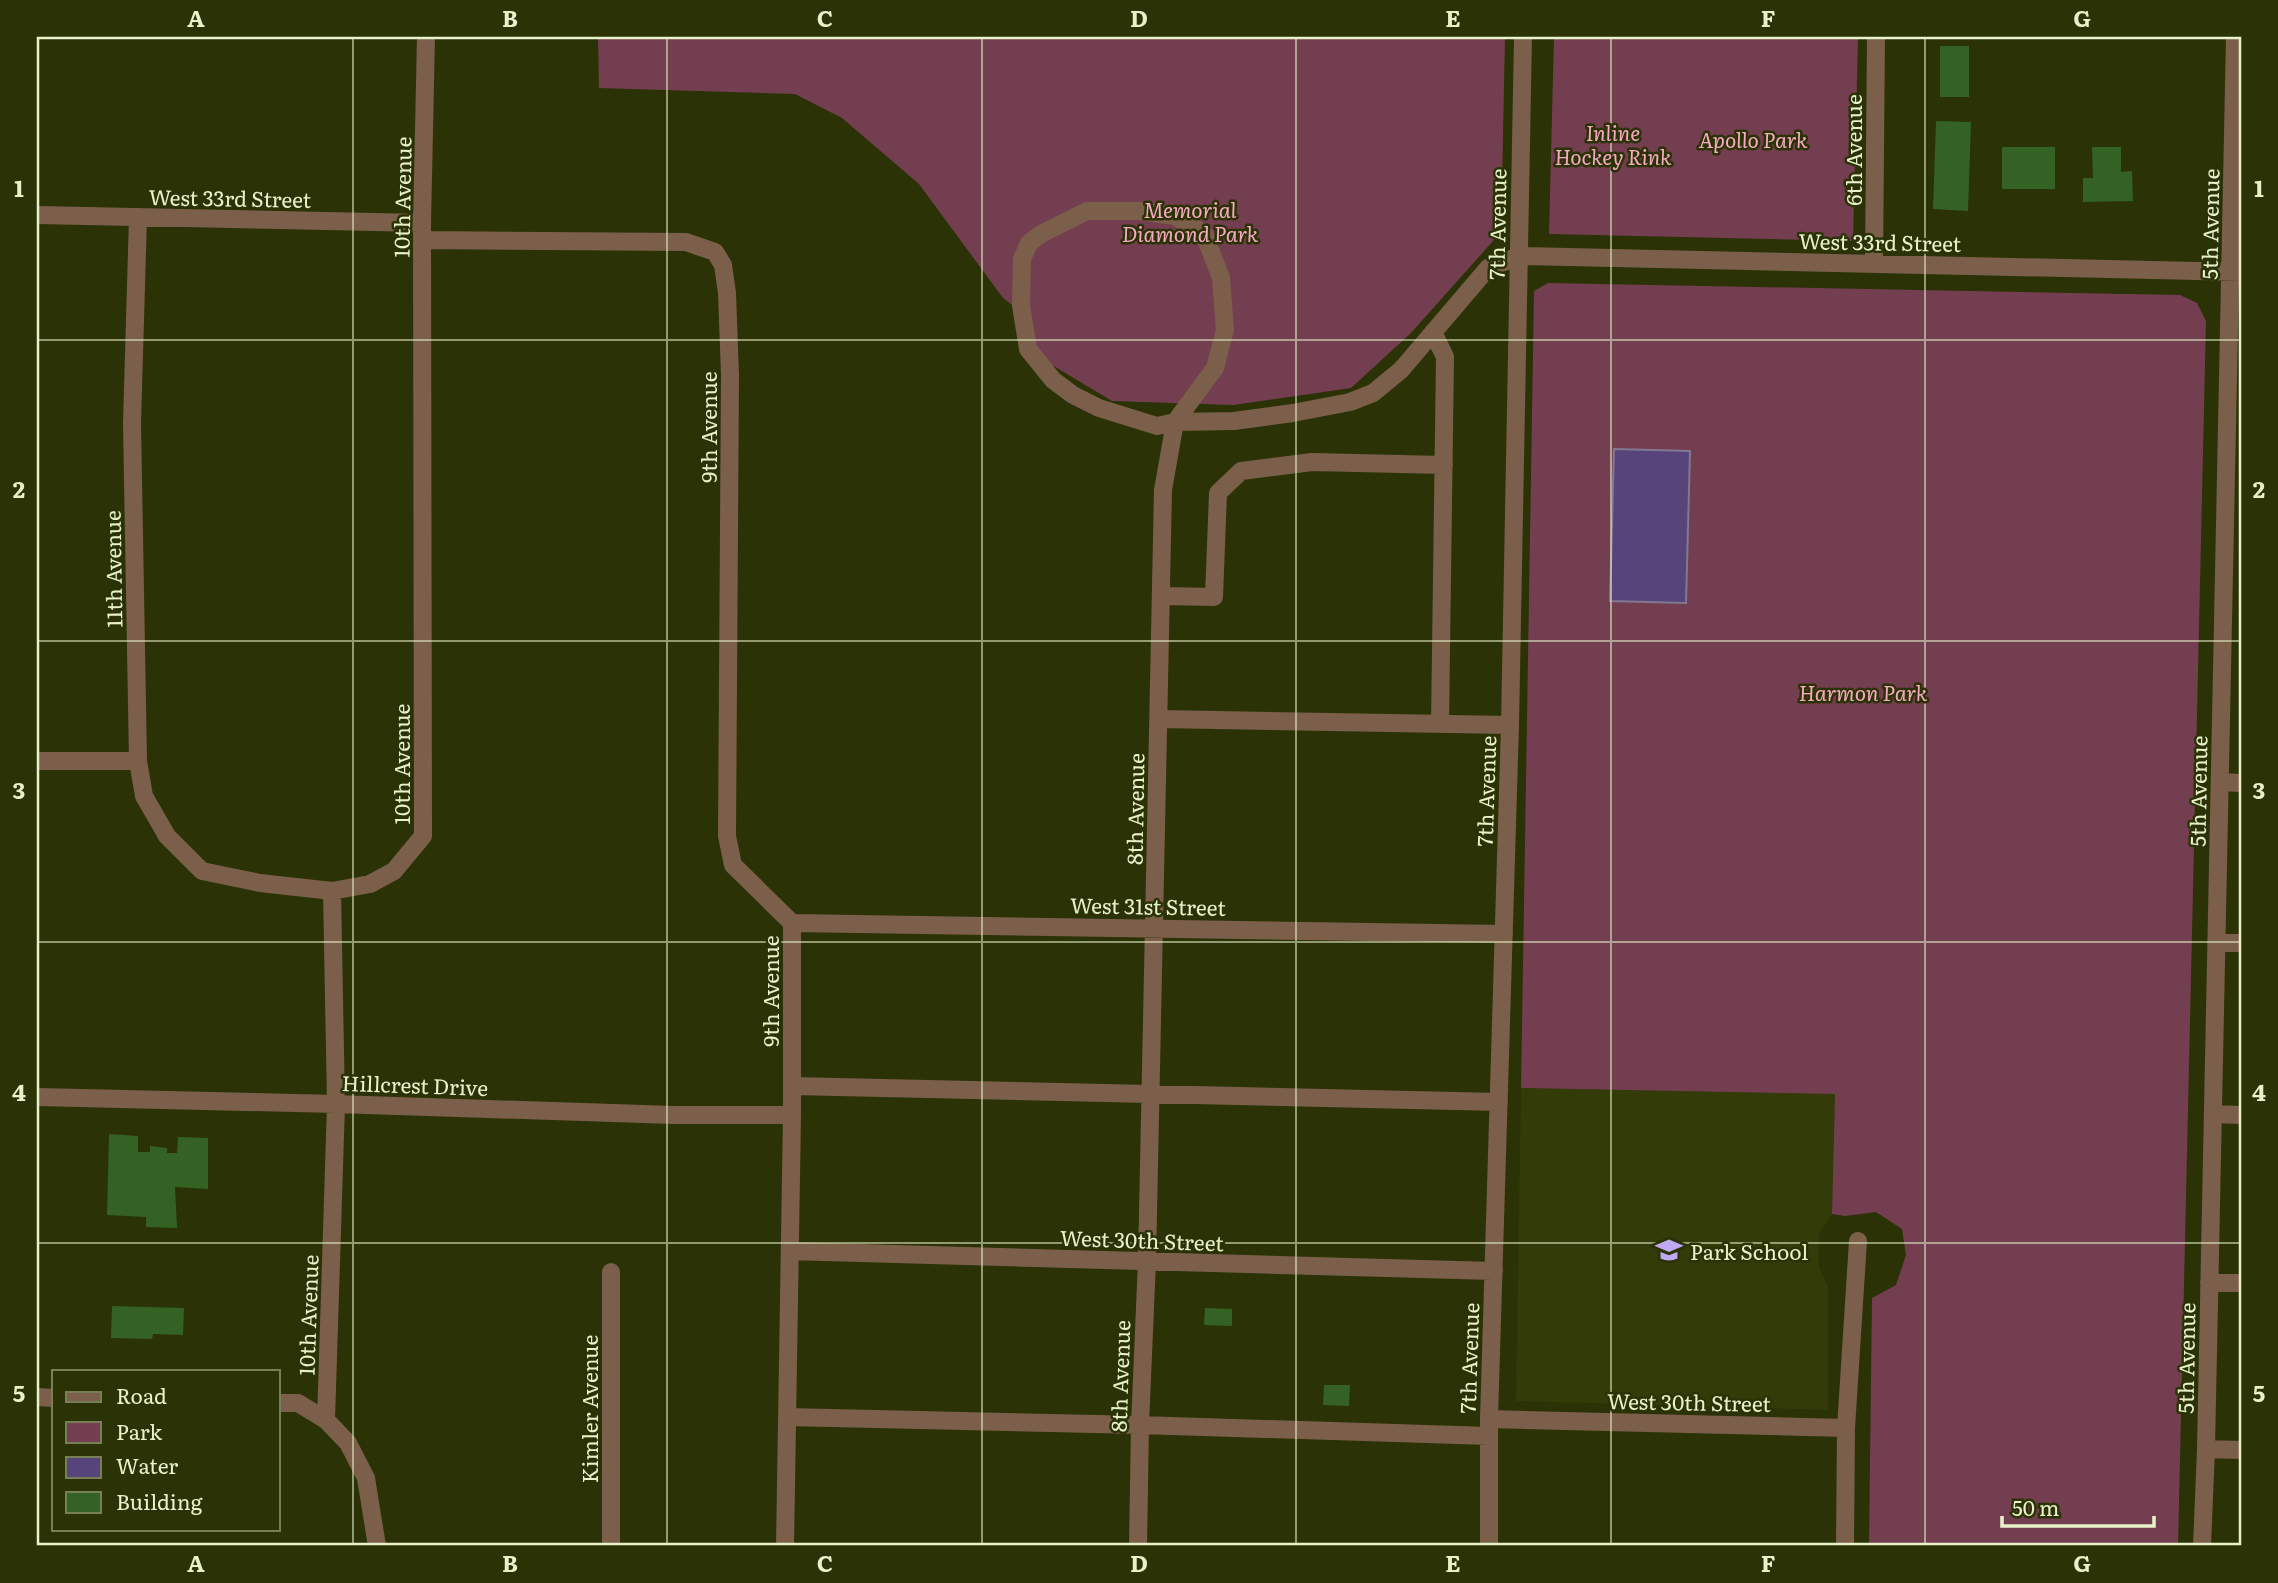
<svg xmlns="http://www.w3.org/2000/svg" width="2278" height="1583" font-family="Literata,serif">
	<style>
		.built { fill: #333b09 }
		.green { fill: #743e51 }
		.water { fill: #57447a; stroke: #827892; stroke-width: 2 }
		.building { fill: #336224 }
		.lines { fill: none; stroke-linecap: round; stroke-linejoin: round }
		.minor { stroke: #7b5f4a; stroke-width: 18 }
		.grid { fill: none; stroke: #e8f2ca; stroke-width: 2; stroke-opacity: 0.55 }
		.labels { text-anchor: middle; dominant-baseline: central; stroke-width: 5; stroke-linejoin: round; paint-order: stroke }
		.park-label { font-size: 21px; font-style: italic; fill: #f7aac3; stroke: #2b3206 }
		.street-label { font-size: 21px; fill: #e8f2ca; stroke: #2b3206 }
		.poi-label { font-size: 21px; fill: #e8f2ca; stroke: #2b3206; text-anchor: start }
		.neatline { fill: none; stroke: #e8f2ca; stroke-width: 2.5 }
		.grid-label { font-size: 23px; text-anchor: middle; font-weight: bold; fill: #e8f2ca }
	</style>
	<rect width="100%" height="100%" fill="#2b3206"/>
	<!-- built -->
	<path class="built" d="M 1521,1088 L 1835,1094 L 1832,1214 L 1819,1234 L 1819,1267 L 1828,1287 L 1828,1410 L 1516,1401 Z"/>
	<!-- green -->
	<path class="green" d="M 598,37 L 1505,37 L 1501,232 L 1411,333 L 1351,388 L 1233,405 L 1112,401 L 1042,359 L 1021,312 L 1003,298 L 919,184 L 842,118 L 795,94 L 599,88 Z
		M 1554,37 L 1858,37 L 1853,241 L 1549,234 Z
		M 1548,283 L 2180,295 L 2197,303 L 2206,321 L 2178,1546 L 1869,1546 L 1872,1298 L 1896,1285 L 1906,1255 L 1902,1229 L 1876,1212 L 1845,1216 L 1832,1214 L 1835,1094 L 1521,1088 L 1534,291 Z"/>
	<!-- water -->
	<path class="water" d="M 1614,449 L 1690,451 L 1686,603 L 1610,601 Z"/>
	<!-- building -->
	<path class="building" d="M 1940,46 L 1969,46 L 1969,97 L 1940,97 Z
		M 1936,121 L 1971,122 L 1968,211 L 1933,209 Z
		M 2002,147 L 2055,147 L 2055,189 L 2002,189 Z
		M 2092,147 L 2121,147 L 2121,172 L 2132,171 L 2133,201 L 2083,202 L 2083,178 L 2093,178 Z
		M 109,1134 L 138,1136 L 138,1152 L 150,1152 L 150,1146 L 167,1148 L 167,1153 L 177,1153 L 178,1137 L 208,1138 L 208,1189 L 175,1187 L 177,1228 L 146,1227 L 146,1217 L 107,1215 Z
		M 112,1306 L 184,1308 L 183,1335 L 153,1334 L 152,1339 L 111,1338 Z
		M 1205,1308 L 1232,1309 L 1232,1326 L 1204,1325 Z
		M 1324,1385 L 1350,1385 L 1349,1406 L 1323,1405 Z"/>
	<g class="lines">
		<!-- minor -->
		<path class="minor" d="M 37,215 L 422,223
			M 138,217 L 132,423 L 138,761 L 144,796 L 167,836 L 202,871 L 260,883 L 332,891 L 370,884 L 394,871 L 423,836 L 422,223 L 426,37
			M 422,240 L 686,242 L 715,252 L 723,265 L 727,293 L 730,375 L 727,836 L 733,865 L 792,923 L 792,1115 L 785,1546
			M 1874,264 L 1876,37
			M 1433,332 L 1445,357 L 1440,724
			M 1162,596 L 1214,597 L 1218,493 L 1241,471 L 1312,462 L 1444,465
			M 1159,719 L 1510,725
			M 37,761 L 138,761
			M 2220,782 L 2241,783
			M 332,891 L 336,1104 L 326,1420 L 348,1443 L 366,1478 L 377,1546
			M 792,923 L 1504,934
			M 2216,943 L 2241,943
			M 792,1086 L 1499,1102
			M 37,1097 L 336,1104 L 673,1115 L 792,1115
			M 2213,1114 L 2241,1115
			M 790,1251 L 1494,1271
			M 2209,1283 L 2241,1283
			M 37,1397 L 54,1398
			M 278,1403 L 298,1403 L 326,1420
			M 787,1417 L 1140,1425 L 1489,1436
			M 1489,1419 L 1846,1428
			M 2206,1449 L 2241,1450
			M 611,1546 L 611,1272
			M 1138,1546 L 1140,1425 L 1147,1261 L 1163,490 L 1175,422 L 1215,368 L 1225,330 L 1221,278 L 1204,234 L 1175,216 L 1140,211 L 1087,211 L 1041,234 L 1029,243 L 1022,259 L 1021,305 L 1028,349 L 1053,380 L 1073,395 L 1099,408 L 1157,426 L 1175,422 L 1234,421 L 1293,413 L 1350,402 L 1373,393 L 1401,370 L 1488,268 L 1519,256 L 2241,272
			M 1489,1546 L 1489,1419 L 1510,725 L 1523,37
			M 1845,1546 L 1846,1428 L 1858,1241
			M 2202,1546 L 2206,1449 L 2235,37"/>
	</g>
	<!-- grid -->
	<path class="grid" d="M 353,37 L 353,1546M 667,37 L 667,1546M 982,37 L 982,1546M 1296,37 L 1296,1546M 1611,37 L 1611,1546M 1925,37 L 1925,1546M 37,340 L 2241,340M 37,641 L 2241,641M 37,942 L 2241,942M 37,1243 L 2241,1243"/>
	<!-- icons -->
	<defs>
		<symbol id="school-bare" viewBox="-9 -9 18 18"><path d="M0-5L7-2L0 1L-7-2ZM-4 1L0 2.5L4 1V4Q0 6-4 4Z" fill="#c0a8f3" stroke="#2b3206" stroke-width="2.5" paint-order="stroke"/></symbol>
	</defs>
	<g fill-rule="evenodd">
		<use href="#school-bare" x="1650" y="1231" width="38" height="38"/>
	</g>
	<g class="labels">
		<!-- park labels -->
		<g class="park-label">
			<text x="1613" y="131">Inline<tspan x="1613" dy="24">Hockey Rink</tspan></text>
			<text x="1753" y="138">Apollo Park</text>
			<text x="1190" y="208">Memorial<tspan x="1190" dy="24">Diamond Park</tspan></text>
			<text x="1863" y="691">Harmon Park</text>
		</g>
		<!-- street labels -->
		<g class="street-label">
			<text transform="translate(1852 150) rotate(-90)">6th Avenue</text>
			<text transform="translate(230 197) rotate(1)">West 33rd Street</text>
			<text transform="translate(401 197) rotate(-89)">10th Avenue</text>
			<text transform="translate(1496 224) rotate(-89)">7th Avenue</text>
			<text transform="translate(2209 224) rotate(-89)">5th Avenue</text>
			<text transform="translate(1880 241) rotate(1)">West 33rd Street</text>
			<text transform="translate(707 427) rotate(-90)">9th Avenue</text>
			<text transform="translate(112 569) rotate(-91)">11th Avenue</text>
			<text transform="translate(400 764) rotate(-90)">10th Avenue</text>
			<text transform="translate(1485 791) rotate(-88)">7th Avenue</text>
			<text transform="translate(2197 791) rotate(-89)">5th Avenue</text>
			<text transform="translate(1134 809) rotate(-89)">8th Avenue</text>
			<text transform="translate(1148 905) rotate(1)">West 31st Street</text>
			<text transform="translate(769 991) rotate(-90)">9th Avenue</text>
			<text transform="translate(415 1084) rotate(2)">Hillcrest Drive</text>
			<text transform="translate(1142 1239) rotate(2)">West 30th Street</text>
			<text transform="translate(307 1315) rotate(-88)">10th Avenue</text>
			<text transform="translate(1468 1358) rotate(-88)">7th Avenue</text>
			<text transform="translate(2185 1358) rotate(-89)">5th Avenue</text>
			<text transform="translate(1119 1376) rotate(-88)">8th Avenue</text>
			<text transform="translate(1689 1401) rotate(1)">West 30th Street</text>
			<text transform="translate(588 1409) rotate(-90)">Kimler Avenue</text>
		</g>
		<!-- poi labels -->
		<g class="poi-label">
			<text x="1690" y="1250">Park School</text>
		</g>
	</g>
	<!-- border -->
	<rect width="2278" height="1583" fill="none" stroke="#2b3206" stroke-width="77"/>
	<!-- legend -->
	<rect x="52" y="1370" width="228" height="161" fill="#2b3206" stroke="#777f54" stroke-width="2"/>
	<rect x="66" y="1392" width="35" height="10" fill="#7b5f4a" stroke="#777f54" stroke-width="2"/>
	<text x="116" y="1404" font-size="21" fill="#e8f2ca">Road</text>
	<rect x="66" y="1422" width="35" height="21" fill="#743e51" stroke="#777f54" stroke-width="2"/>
	<text x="116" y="1440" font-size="21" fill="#e8f2ca">Park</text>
	<rect x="66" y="1457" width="35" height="21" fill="#57447a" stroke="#777f54" stroke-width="2"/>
	<text x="116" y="1474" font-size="21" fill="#e8f2ca">Water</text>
	<rect x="66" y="1492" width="35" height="21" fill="#336224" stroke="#777f54" stroke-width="2"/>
	<text x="116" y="1510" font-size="21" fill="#e8f2ca">Building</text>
	<!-- scale -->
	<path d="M2002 1516v10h152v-10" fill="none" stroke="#e8f2ca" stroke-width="3.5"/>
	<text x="2012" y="1516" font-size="21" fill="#e8f2ca" stroke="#2b3206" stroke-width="5" paint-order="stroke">50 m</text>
	<rect x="38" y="38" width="2202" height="1506" class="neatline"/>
	<g class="grid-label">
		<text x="196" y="27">A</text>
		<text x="510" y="27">B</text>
		<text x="825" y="27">C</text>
		<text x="1139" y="27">D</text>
		<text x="1453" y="27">E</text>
		<text x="1768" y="27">F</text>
		<text x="2082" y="27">G</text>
		<text x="19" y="197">1</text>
		<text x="2259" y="197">1</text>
		<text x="19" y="498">2</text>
		<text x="2259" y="498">2</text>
		<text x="19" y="799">3</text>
		<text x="2259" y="799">3</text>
		<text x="19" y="1101">4</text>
		<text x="2259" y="1101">4</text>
		<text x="19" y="1402">5</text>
		<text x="2259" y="1402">5</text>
		<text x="196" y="1572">A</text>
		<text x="510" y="1572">B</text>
		<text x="825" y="1572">C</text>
		<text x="1139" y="1572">D</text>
		<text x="1453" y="1572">E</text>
		<text x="1768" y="1572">F</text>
		<text x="2082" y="1572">G</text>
	</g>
</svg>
